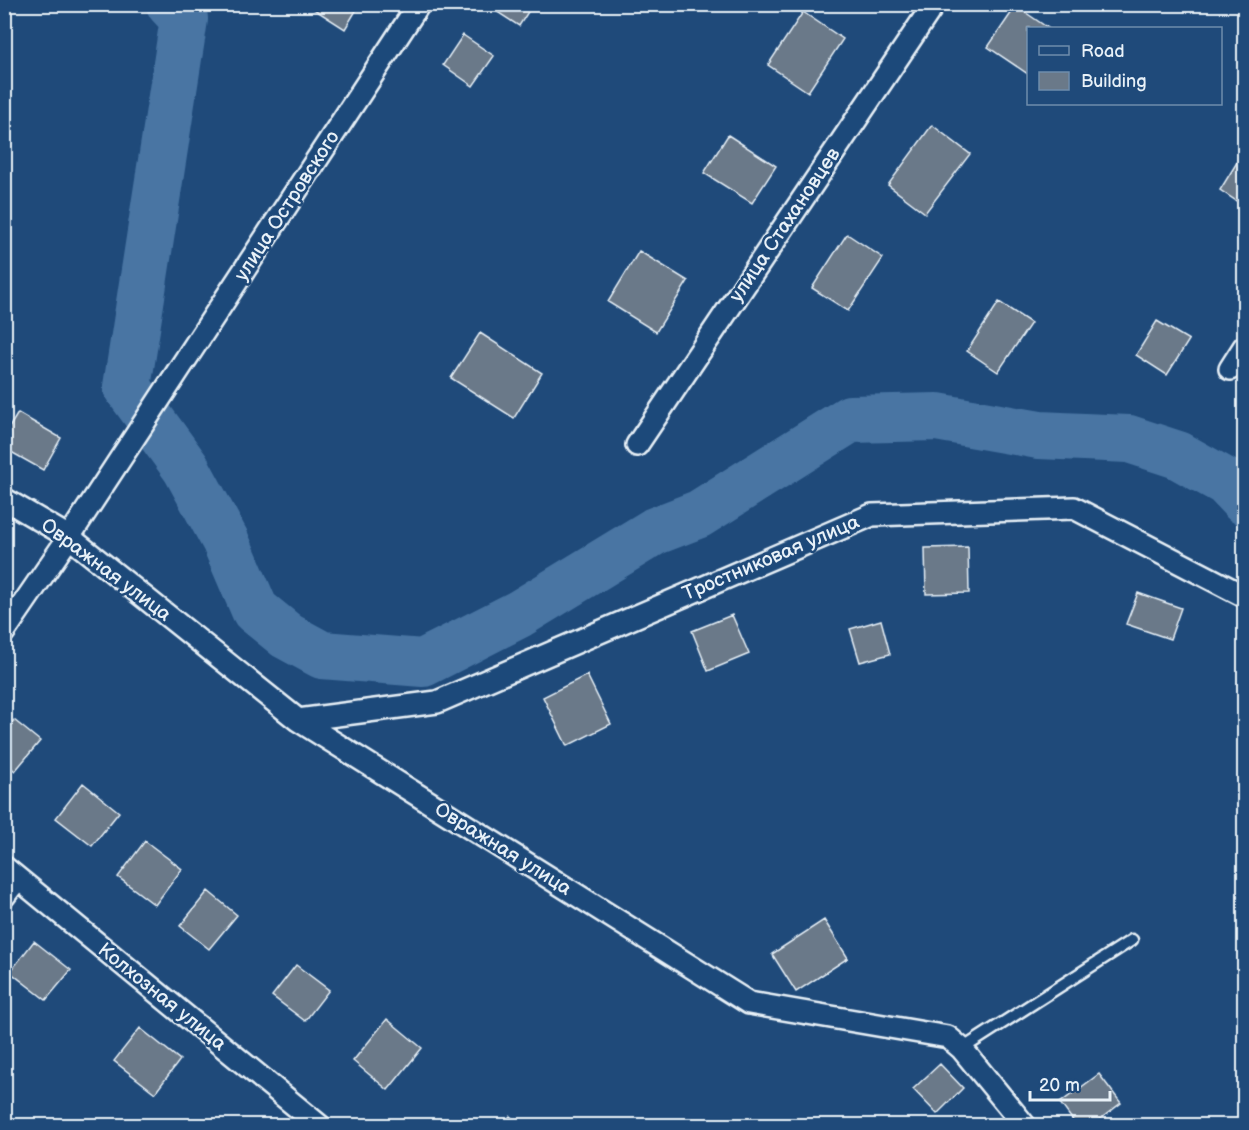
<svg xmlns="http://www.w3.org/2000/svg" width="1249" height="1130" font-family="'Balsamiq Sans',sans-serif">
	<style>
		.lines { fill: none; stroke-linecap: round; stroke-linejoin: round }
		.river { stroke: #4875a3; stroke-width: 48 }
		.building { fill: #6a7989; stroke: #e8f1f8; stroke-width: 1.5 }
		.lane-casing { stroke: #e8f1f8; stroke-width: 15 }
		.street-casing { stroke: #e8f1f8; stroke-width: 26 }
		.lane { stroke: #1f4a7a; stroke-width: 10 }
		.street { stroke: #1f4a7a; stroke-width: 21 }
		.labels { text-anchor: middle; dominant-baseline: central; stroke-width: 5; stroke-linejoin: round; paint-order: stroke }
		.street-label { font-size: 20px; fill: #e8f1f8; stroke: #1f4a7a }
	</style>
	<rect width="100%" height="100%" fill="#1f4a7a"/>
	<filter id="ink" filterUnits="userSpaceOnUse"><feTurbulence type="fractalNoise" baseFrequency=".0167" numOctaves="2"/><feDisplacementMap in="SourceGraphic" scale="12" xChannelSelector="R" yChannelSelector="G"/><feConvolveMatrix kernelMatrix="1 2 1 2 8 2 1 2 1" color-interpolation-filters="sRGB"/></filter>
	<g filter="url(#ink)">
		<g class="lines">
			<!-- river -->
			<path class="river" d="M 170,4 L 184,19 L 127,387 L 186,468 L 225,540 L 255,610 L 287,636 L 322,655 L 423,663 L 519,614 L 655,531 L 699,514 L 850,419 L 937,417 L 1039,435 L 1129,439 L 1178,455 L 1226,482 L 1244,501"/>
		</g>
		<!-- building -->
		<path class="building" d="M 306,4 L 360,4 L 345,29 Z
			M 485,4 L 533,4 L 519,26 Z
			M 1016,6 L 1048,28 L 1028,28 L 1028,74 L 988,47 Z
			M 803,12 L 843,39 L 808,92 L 768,65 Z
			M 463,35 L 494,56 L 473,86 L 443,65 Z
			M 932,125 L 970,154 L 925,213 L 888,185 Z
			M 728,135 L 776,166 L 752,203 L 704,173 Z
			M 1244,151 L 1244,206 L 1220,190 Z
			M 847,234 L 883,258 L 848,311 L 812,288 Z
			M 639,251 L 688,281 L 656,332 L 608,302 Z
			M 999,302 L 1031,323 L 998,372 L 967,351 Z
			M 1157,321 L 1189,340 L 1167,375 L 1136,355 Z
			M 480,333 L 542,373 L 514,418 L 451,378 Z
			M 18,413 L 61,438 L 43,470 L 4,448 L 4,436 Z
			M 968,547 L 969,593 L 926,594 L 925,548 Z
			M 1138,593 L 1181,608 L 1170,639 L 1126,624 Z
			M 732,615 L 749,654 L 708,671 L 692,631 Z
			M 881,620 L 890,654 L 860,662 L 850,629 Z
			M 587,675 L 611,724 L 567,746 L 543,697 Z
			M 14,720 L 40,741 L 15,771 L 4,762 L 4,731 Z
			M 83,783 L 119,812 L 92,846 L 56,818 Z
			M 145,841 L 182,869 L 155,905 L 118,877 Z
			M 208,891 L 237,915 L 209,949 L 180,926 Z
			M 824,920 L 848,958 L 796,992 L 772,954 Z
			M 34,941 L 71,970 L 46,1000 L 10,972 Z
			M 296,965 L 329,990 L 305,1021 L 272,996 Z
			M 387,1019 L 422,1048 L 388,1090 L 353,1061 Z
			M 140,1028 L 180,1060 L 155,1093 L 114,1061 Z
			M 940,1064 L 963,1088 L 937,1114 L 913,1089 Z
			M 1099,1074 L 1121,1103 L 1091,1126 L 1077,1126 L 1060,1103 Z
			M 510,1116 L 521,1126 L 501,1126 Z"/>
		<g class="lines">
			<defs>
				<path id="lane" d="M 962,1049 L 1132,940"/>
				<path id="street" d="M 1230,369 L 1244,347
					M 637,445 L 934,4
					M 4,499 L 69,537 L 298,720 L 749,1003 L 948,1037 L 962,1049 L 1025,1126
					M 4,632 L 69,537 L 419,4
					M 298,720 L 437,702 L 872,515 L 1074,508 L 1244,596
					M 4,867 L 320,1126
					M 4,896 L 17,879"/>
			</defs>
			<!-- lane casing -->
			<use href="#lane" class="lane-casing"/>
			<!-- street casing -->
			<use href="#street" class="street-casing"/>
			<!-- lane -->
			<use href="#lane" class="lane"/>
			<!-- street -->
			<use href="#street" class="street"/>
		</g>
	</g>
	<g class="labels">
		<!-- street labels -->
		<g class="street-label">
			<text transform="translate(287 206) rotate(-57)">улица Островского</text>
			<text transform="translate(785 225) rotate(-56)">улица Стахановцев</text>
			<text transform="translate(771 558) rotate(-23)">Тростниковая улица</text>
			<text transform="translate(106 570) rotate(37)">Овражная улица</text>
			<text transform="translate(503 849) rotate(32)">Овражная улица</text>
			<text transform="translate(162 997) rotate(39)">Колхозная улица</text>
		</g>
	</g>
	<!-- margin -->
	<rect width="1249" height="1130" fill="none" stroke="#1f4a7a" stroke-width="24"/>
	<rect x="12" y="12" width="1225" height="1106" fill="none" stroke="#e8f1f8" stroke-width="2" filter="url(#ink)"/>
	<!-- legend -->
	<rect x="1027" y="27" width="195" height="78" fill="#1f4a7a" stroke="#6f8dac" stroke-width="1.5"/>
	<rect x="1039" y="46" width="30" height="9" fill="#1f4a7a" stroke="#6f8dac" stroke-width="1.5"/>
	<text x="1081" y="57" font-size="18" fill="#e8f1f8">Road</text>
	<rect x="1039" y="72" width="30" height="18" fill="#6a7989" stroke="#6f8dac" stroke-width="1.5"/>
	<text x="1081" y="87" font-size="18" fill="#e8f1f8">Building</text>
	<!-- scale -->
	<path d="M1030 1091v9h80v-9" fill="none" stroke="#e8f1f8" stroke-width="3"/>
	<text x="1039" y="1091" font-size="18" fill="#e8f1f8" stroke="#1f4a7a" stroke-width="4.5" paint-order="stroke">20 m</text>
</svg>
